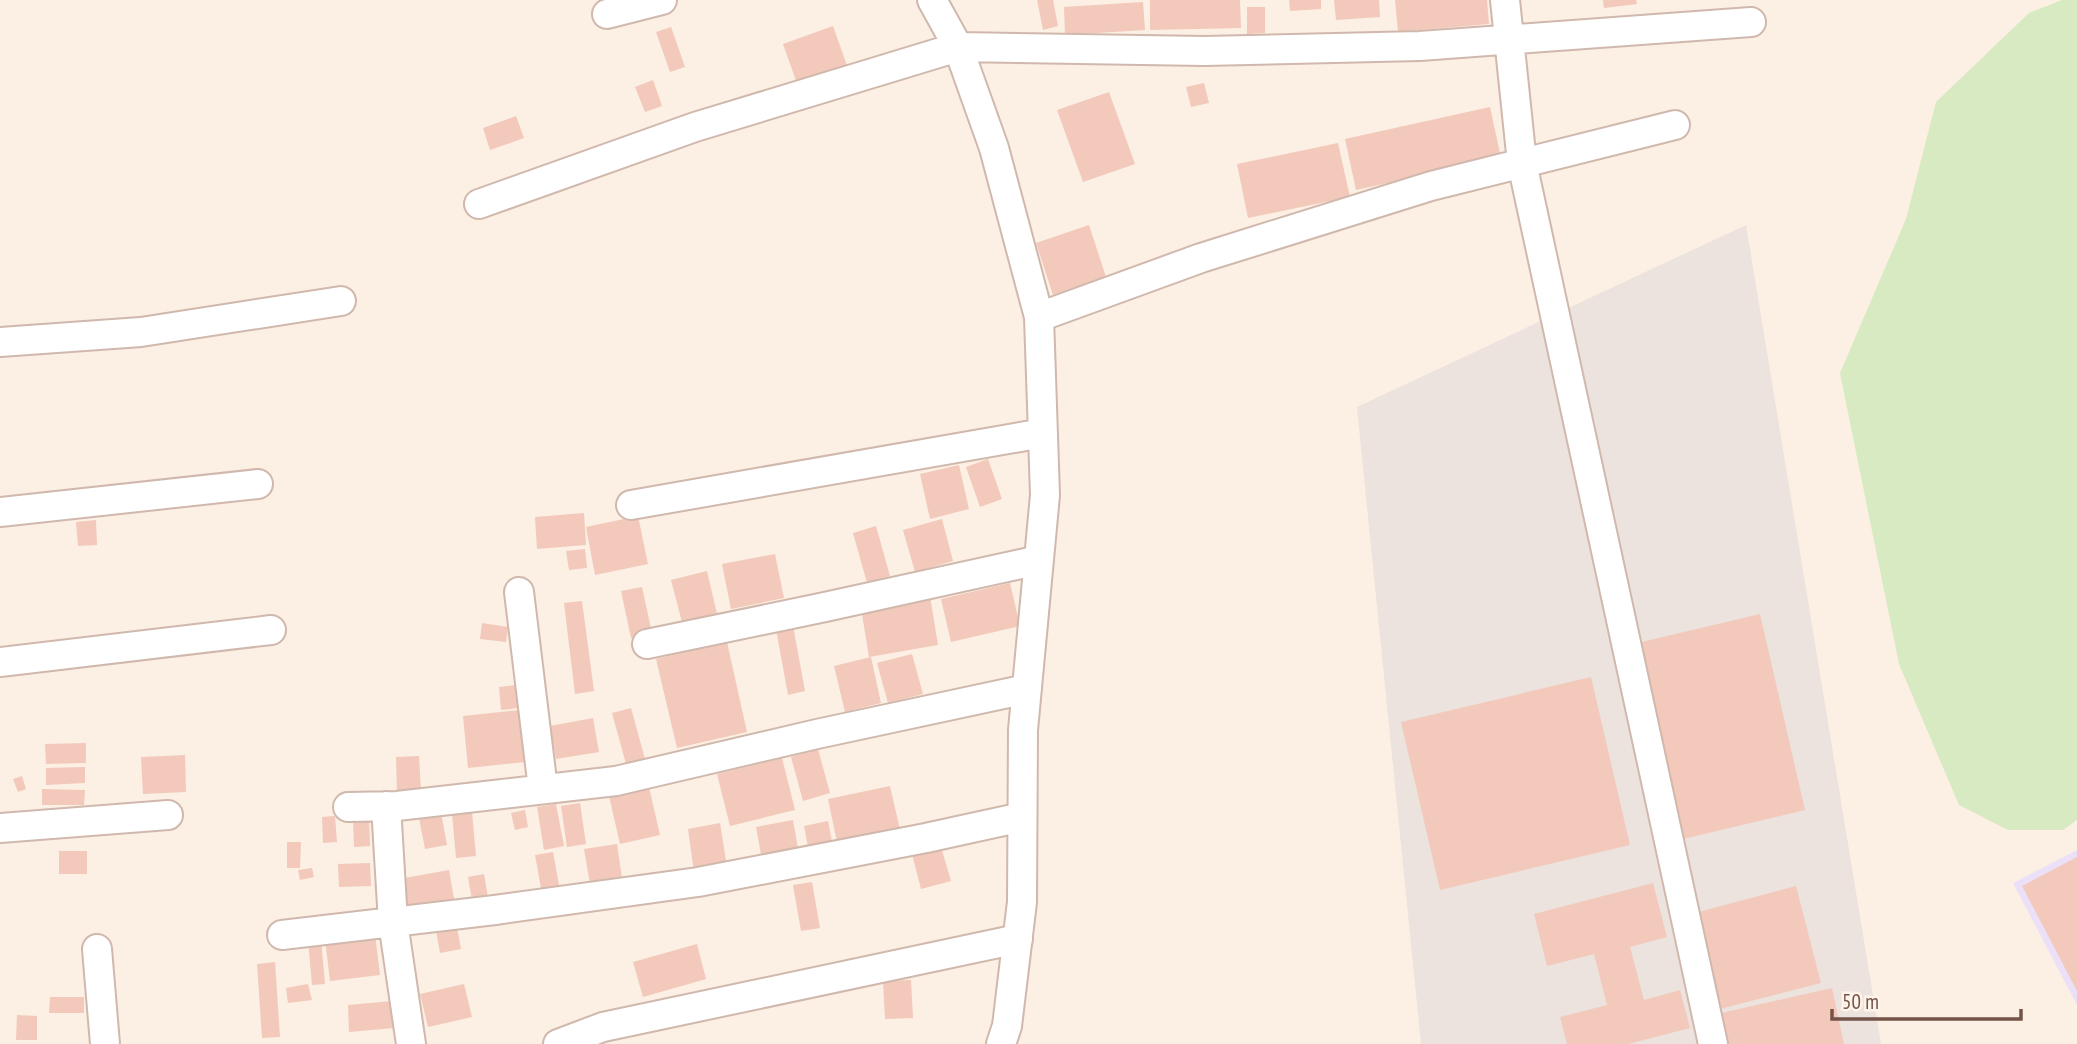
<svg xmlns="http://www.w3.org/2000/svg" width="2077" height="1044" font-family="'PT Sans Narrow',sans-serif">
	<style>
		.industrial { fill: #ece3de }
		.education { fill: #ece0f8 }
		.green { fill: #d7eac2 }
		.building { fill: #f2c9bb }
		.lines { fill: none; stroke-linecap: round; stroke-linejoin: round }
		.minor-casing { stroke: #d0b8ad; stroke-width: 32 }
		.minor { stroke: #fff; stroke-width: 28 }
	</style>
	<rect width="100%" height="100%" fill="#fcefe3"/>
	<!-- industrial -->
	<path class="industrial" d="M 1746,225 L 1881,1044 L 1421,1044 L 1357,407 Z"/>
	<!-- education -->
	<path class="education" d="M 2077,850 L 2077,1005 L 2013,883 Z"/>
	<!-- green -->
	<path class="green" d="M 2062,0 L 2077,0 L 2077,820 L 2063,830 L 2008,830 L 1959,805 L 1899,664 L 1840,373 L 1906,219 L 1936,102 L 2029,13 Z"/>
	<!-- building -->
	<path class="building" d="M 1037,0 L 1053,0 L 1058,26 L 1043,30 Z
		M 1150,0 L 1240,0 L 1241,28 L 1150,30 Z
		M 1289,0 L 1321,0 L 1321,9 L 1290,11 Z
		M 1334,0 L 1379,0 L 1380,17 L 1336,20 Z
		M 1395,0 L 1487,0 L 1489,24 L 1398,32 Z
		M 1603,0 L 1636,0 L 1637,4 L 1604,8 Z
		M 1143,2 L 1145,30 L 1065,35 L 1064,7 Z
		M 1247,7 L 1265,7 L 1265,33 L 1247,34 Z
		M 833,26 L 850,74 L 800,92 L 783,44 Z
		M 671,27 L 685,67 L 670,72 L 656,32 Z
		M 653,80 L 662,106 L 645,112 L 635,87 Z
		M 1204,83 L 1209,103 L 1191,107 L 1186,87 Z
		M 1109,92 L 1135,164 L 1083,182 L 1057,110 Z
		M 1490,107 L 1501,158 L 1356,190 L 1345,139 Z
		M 516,116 L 524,138 L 490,150 L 483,128 Z
		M 1338,143 L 1350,197 L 1248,218 L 1237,164 Z
		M 1089,225 L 1106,277 L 1053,295 L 1036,243 Z
		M 988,459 L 1002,499 L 980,507 L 966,467 Z
		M 959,465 L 969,509 L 930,519 L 920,474 Z
		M 584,513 L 586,545 L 537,549 L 535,517 Z
		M 638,516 L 648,564 L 595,575 L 586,527 Z
		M 942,519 L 953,561 L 915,572 L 903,530 Z
		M 96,520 L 97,545 L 78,546 L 76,522 Z
		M 876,526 L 890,576 L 867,583 L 853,533 Z
		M 585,549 L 587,568 L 569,570 L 566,551 Z
		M 775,554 L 784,598 L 731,609 L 722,564 Z
		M 707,571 L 718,618 L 683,626 L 671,580 Z
		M 1010,583 L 1020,626 L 951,642 L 941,599 Z
		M 642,587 L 652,633 L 631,638 L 621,591 Z
		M 930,596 L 938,645 L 869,657 L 861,608 Z
		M 582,601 L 594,691 L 575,694 L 564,603 Z
		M 1760,614 L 1805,810 L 1679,840 L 1633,644 Z
		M 482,623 L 508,627 L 506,642 L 480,639 Z
		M 793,626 L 805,691 L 788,695 L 776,629 Z
		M 727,642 L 747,732 L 677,748 L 656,659 Z
		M 912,654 L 923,694 L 888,703 L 877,663 Z
		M 871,657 L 881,703 L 845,712 L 834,666 Z
		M 1591,677 L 1630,845 L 1440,890 L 1401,722 Z
		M 516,685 L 518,708 L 501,710 L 499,687 Z
		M 631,708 L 645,759 L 626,764 L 612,713 Z
		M 520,710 L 525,762 L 468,768 L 463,716 Z
		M 593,718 L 599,752 L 556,759 L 550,726 Z
		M 86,743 L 86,763 L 46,764 L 45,744 Z
		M 818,749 L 830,793 L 803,801 L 791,757 Z
		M 185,755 L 186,792 L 143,794 L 141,757 Z
		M 419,756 L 421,791 L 397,792 L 396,757 Z
		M 782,758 L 795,810 L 730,826 L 717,774 Z
		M 85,767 L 85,783 L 46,785 L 46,768 Z
		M 22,776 L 26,789 L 18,792 L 13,779 Z
		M 890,786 L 901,834 L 838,847 L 828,799 Z
		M 649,787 L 660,835 L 620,844 L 609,796 Z
		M 42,789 L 85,790 L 84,805 L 42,805 Z
		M 580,803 L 586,844 L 567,847 L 561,806 Z
		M 556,804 L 564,846 L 544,850 L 537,807 Z
		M 525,810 L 528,827 L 515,830 L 511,813 Z
		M 472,812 L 476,856 L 456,858 L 452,814 Z
		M 441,813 L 447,845 L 425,849 L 419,818 Z
		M 335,816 L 337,842 L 323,843 L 322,817 Z
		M 369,817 L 370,846 L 354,847 L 353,818 Z
		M 793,820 L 799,854 L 762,860 L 756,827 Z
		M 828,821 L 833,847 L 809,852 L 804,826 Z
		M 720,823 L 727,867 L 694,872 L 688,829 Z
		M 287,842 L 301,842 L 300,868 L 287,868 Z
		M 617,844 L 623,885 L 591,890 L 584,849 Z
		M 941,847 L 951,881 L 921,889 L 912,854 Z
		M 59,851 L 87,851 L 87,874 L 59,874 Z
		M 553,852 L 560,891 L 542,894 L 535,855 Z
		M 2077,857 L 2077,991 L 2022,886 Z
		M 370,863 L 371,886 L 339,887 L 338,864 Z
		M 312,868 L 314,877 L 300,880 L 298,870 Z
		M 449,870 L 455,904 L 405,912 L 399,879 Z
		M 484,874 L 489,903 L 473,906 L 468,877 Z
		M 812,882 L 820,928 L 801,931 L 793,885 Z
		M 1653,883 L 1667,937 L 1630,947 L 1644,1000 L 1680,990 L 1690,1028 L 1628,1044 L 1567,1044 L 1560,1017 L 1607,1005 L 1594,954 L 1547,966 L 1534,914 Z
		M 1796,886 L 1821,983 L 1716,1010 L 1691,914 Z
		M 456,922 L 461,949 L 440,953 L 435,925 Z
		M 375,934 L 380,975 L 330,981 L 325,939 Z
		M 321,939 L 325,984 L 312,985 L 308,940 Z
		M 697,944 L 706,979 L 643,997 L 633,962 Z
		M 275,962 L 280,1037 L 262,1038 L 257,964 Z
		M 911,980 L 913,1018 L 885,1019 L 883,981 Z
		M 308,984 L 312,1000 L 288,1003 L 286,988 Z
		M 464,984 L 472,1017 L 428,1027 L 420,994 Z
		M 1832,988 L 1844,1044 L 1724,1044 L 1717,1014 Z
		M 50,997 L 84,997 L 84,1013 L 49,1013 Z
		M 392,1001 L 394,1028 L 349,1032 L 348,1005 Z
		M 17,1015 L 37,1016 L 37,1040 L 16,1040 Z"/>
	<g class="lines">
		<defs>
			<path id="minor" d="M 932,0 L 958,47 L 994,148 L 1039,317 L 1045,495 L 1023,730 L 1022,902 L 1007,1026 L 1001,1044
				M 1505,0 L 1522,163 L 1713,1044
				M 607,14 L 662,0
				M 479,204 L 695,127 L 958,47 L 1204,51 L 1420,46 L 1751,22
				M 1039,317 L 1201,258 L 1431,186 L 1675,125
				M 0,342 L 141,332 L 341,301
				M 631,505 L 1043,433
				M 0,512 L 258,484
				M 519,592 L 543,789
				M 647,644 L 825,607 L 1039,560
				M 0,662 L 271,630
				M 386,806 L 393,922 L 411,1044
				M 348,807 L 397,806 L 616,781 L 817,734 L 1027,689
				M 0,828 L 168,815
				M 282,935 L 495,910 L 698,882 L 926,838 L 1022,817
				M 97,949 L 105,1044
				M 558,1044 L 603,1027 L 1018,939"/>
		</defs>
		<!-- minor casing -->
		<use href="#minor" class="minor-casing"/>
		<!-- minor -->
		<use href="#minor" class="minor"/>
	</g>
	<!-- scale -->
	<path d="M1832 1009v10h189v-10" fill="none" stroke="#745349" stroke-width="3.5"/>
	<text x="1842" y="1009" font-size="21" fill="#745349" stroke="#fff4ea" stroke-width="5" paint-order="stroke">50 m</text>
</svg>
